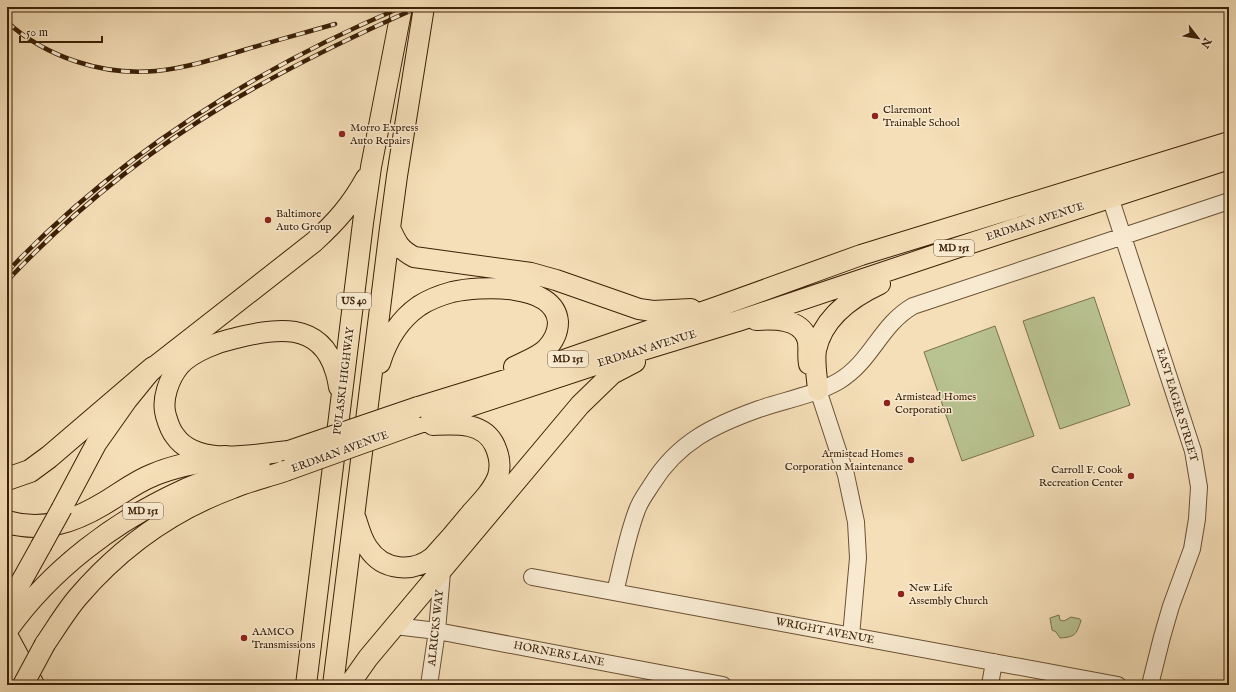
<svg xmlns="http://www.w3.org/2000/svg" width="1236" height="692" font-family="'IM FELL English',serif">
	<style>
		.green { fill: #b9c291; stroke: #7a724c }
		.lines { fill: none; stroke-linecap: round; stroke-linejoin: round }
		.minor-casing { stroke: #6a5033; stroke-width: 18 }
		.major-casing { stroke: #3c2107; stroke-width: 22 }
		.highway-casing { stroke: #3c2107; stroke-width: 24 }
		.minor { stroke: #f8ead1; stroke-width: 16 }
		.major { stroke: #f5dfb8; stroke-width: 20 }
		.highway { stroke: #f5dfb8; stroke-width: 22 }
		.rail-casing { stroke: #3c2107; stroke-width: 4.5 }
		.rail { stroke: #f8ead1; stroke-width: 3; stroke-dasharray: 9; stroke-linecap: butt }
		.major-bridge-casing { stroke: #3c2107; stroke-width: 22; stroke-linecap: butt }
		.major-bridge { stroke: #f5dfb8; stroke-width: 20 }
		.poi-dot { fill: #8f2418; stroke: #f8ead1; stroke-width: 1.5 }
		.labels { text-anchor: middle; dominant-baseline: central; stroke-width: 3; stroke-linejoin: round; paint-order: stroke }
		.shield { fill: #f8ead1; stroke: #745d44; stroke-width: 1 }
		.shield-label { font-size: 10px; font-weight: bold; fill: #3c2107 }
		.poi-label { font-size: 11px; fill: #3c2107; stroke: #f8ead1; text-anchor: start }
		.street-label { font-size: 11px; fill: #3c2107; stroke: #f8ead1 }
	</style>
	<rect width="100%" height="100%" fill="#f5dfb8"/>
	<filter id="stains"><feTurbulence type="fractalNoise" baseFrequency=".005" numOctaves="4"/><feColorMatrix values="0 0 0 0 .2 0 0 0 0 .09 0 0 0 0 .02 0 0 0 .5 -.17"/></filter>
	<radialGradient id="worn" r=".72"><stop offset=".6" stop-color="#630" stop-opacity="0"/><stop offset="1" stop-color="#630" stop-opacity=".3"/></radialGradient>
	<!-- green -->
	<path class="green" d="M 1094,297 L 1130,405 L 1060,429 L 1023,321 Z
		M 995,326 L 1034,436 L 962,461 L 924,352 Z
		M 1059,615 L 1060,620 L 1064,621 L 1071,617 L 1080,619 L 1081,621 C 1076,635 1075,637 1060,638 L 1056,632 L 1052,630 L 1050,618 Z"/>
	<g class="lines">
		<defs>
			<path id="minor" d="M 1110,197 L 1193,451 L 1199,487 L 1197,519 L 1192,549 L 1171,606 L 1162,637 L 1150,685
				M 818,390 L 846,475 L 856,522 L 858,558 L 851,636
				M 532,577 L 1118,685
				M 615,592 C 622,565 627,536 637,510 C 640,501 647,492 652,484 C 678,442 714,425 759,409 C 785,400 815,395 839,381 C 872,361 880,325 913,306 L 1229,201
				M 395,626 L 437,631 L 723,685
				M 429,685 L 437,631 L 442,572
				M 990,685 L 994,662"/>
			<path id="major" d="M 390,228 C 397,243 399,249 414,257 L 531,273 L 556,280 L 639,309 L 653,311 L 691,309
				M 756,320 C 773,319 800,318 807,338 C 810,346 807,355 809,364
				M 380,363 C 387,340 399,320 419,306 C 428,300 441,295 452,292 C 479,286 555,282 558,322 C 558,332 553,342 546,349 C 538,357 525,361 514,367
				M 818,390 C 817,377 814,362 816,350 C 823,317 852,297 880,284
				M 418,407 L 512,378 L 717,307 L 861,255 L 1229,142
				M 413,425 L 610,360 L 738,321 L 956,248 L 1229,159
				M 289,451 C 256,454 197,468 175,436 C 170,430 168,423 166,416 C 161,400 169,378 180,365 C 193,351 218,342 236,338 C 275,328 320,321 335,370 C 337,375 338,381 339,387
				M 62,508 L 96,444 L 127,400 L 153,368 L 314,242 C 337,221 351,205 366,178
				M 356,519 C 359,529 362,540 368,548 C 383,571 413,573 433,557 C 446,543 459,528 471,513 C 481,502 493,490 498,476 C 501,466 499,455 495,446 C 484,421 454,424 433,425
				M 7,607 L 41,546
				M 7,631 C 51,569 115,521 183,490 C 208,479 235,471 260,462
				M 45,644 C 56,628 66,611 78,597 C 120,548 173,510 233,488 C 250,481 268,477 285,471
				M 306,685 L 363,223 L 371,167 L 402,7
				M 333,685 L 390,228 L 397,176 L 424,7
				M 349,685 L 368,658 L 580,405 L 612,374 L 635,362"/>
			<path id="highway" d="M 7,479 L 30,471 L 49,457 L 153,368
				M 7,522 C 42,532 73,522 103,504 C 120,494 135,482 153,475 C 176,465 200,462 225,457
				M 7,637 L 33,685
				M 7,674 L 12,685"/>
		</defs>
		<!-- minor casing -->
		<use href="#minor" class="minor-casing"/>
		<!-- major casing -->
		<use href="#major" class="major-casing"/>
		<!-- highway casing -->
		<use href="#highway" class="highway-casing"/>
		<!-- minor -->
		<use href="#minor" class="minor"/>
		<!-- major -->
		<use href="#major" class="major"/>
		<!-- highway -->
		<use href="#highway" class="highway"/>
		<defs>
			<path id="rail" d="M 7,22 C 46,57 103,76 156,71 C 186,68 215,59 244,50 C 274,41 304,33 335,24
				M 7,272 C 117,156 255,69 402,7
				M 7,281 C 71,213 145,153 225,105 C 287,68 353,36 419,7"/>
		</defs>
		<!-- rail casing -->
		<use href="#rail" class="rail-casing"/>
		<!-- rail -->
		<use href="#rail" class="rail"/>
		<defs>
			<path id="major-bridge" d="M 289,451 L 418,407
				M 285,471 L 413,425
				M 41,546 L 62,508
				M 23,685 L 45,644"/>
		</defs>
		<!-- major-bridge casing -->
		<use href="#major-bridge" class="major-bridge-casing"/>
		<!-- major-bridge -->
		<use href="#major-bridge" class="major-bridge"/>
	</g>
	<!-- markers -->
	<g class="poi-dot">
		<circle cx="875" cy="116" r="4"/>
		<circle cx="342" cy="134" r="4"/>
		<circle cx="268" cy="220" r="4"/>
		<circle cx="887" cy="403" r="4"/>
		<circle cx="911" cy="460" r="4"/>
		<circle cx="1131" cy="476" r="4"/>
		<circle cx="901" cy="594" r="4"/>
		<circle cx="244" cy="638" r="4"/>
	</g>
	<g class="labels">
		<!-- shield labels -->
		<g class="shield">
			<rect x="934" y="240" width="40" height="16" rx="3"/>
			<rect x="337" y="293" width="34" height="16" rx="3"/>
			<rect x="548" y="351" width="40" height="16" rx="3"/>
			<rect x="123" y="503" width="40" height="16" rx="3"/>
		</g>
		<g class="shield-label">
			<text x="954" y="248">MD 151</text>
			<text x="354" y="301">US 40</text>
			<text x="568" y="359">MD 151</text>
			<text x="143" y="511">MD 151</text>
		</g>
		<!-- poi labels -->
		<g class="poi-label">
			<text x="883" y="110">Claremont<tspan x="883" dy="13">Trainable School</tspan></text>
			<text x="350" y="128">Morro Express<tspan x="350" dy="13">Auto Repairs</tspan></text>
			<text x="276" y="214">Baltimore<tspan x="276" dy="13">Auto Group</tspan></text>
			<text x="895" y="397">Armistead Homes<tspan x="895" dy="13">Corporation</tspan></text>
			<text x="903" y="454" text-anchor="end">Armistead Homes<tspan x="903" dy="13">Corporation Maintenance</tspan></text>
			<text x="1123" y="470" text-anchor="end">Carroll F. Cook<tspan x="1123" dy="13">Recreation Center</tspan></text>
			<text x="909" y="588">New Life<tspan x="909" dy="13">Assembly Church</tspan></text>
			<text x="252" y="632">AAMCO<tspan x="252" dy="13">Transmissions</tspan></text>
		</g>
		<!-- street labels -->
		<g class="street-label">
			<text transform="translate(1035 222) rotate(-18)">ERDMAN AVENUE</text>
			<text transform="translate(647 349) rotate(-17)">ERDMAN AVENUE</text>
			<text transform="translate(344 381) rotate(-83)">PULASKI HIGHWAY</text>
			<text transform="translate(1177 405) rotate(73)">EAST EAGER STREET</text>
			<text transform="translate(340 452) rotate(-20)">ERDMAN AVENUE</text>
			<text transform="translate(436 628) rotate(-84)">ALRICKS WAY</text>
			<text transform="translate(825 631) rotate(11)">WRIGHT AVENUE</text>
			<text transform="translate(559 654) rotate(11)">HORNERS LANE</text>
		</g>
	</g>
	<!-- margin -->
	<rect width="1236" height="692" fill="none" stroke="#f5dfb8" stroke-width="24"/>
	<rect x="8" y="8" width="1220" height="676" fill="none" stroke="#3c2107" stroke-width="2"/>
	<rect x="12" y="12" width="1212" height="668" fill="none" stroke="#3c2107"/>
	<!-- north arrow -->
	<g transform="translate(1198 38) rotate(121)" stroke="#f8ead1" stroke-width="3" paint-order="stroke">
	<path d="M0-3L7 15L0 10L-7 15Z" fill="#3c2107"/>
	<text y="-6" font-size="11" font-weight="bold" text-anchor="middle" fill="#3c2107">N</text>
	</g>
	<!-- scale -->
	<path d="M20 36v6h82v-6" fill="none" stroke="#3c2107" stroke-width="2"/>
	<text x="26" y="36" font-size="12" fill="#3c2107" stroke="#f8ead1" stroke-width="3" paint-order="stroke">50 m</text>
	<rect width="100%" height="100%" filter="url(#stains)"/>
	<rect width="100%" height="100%" fill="url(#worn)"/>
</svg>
